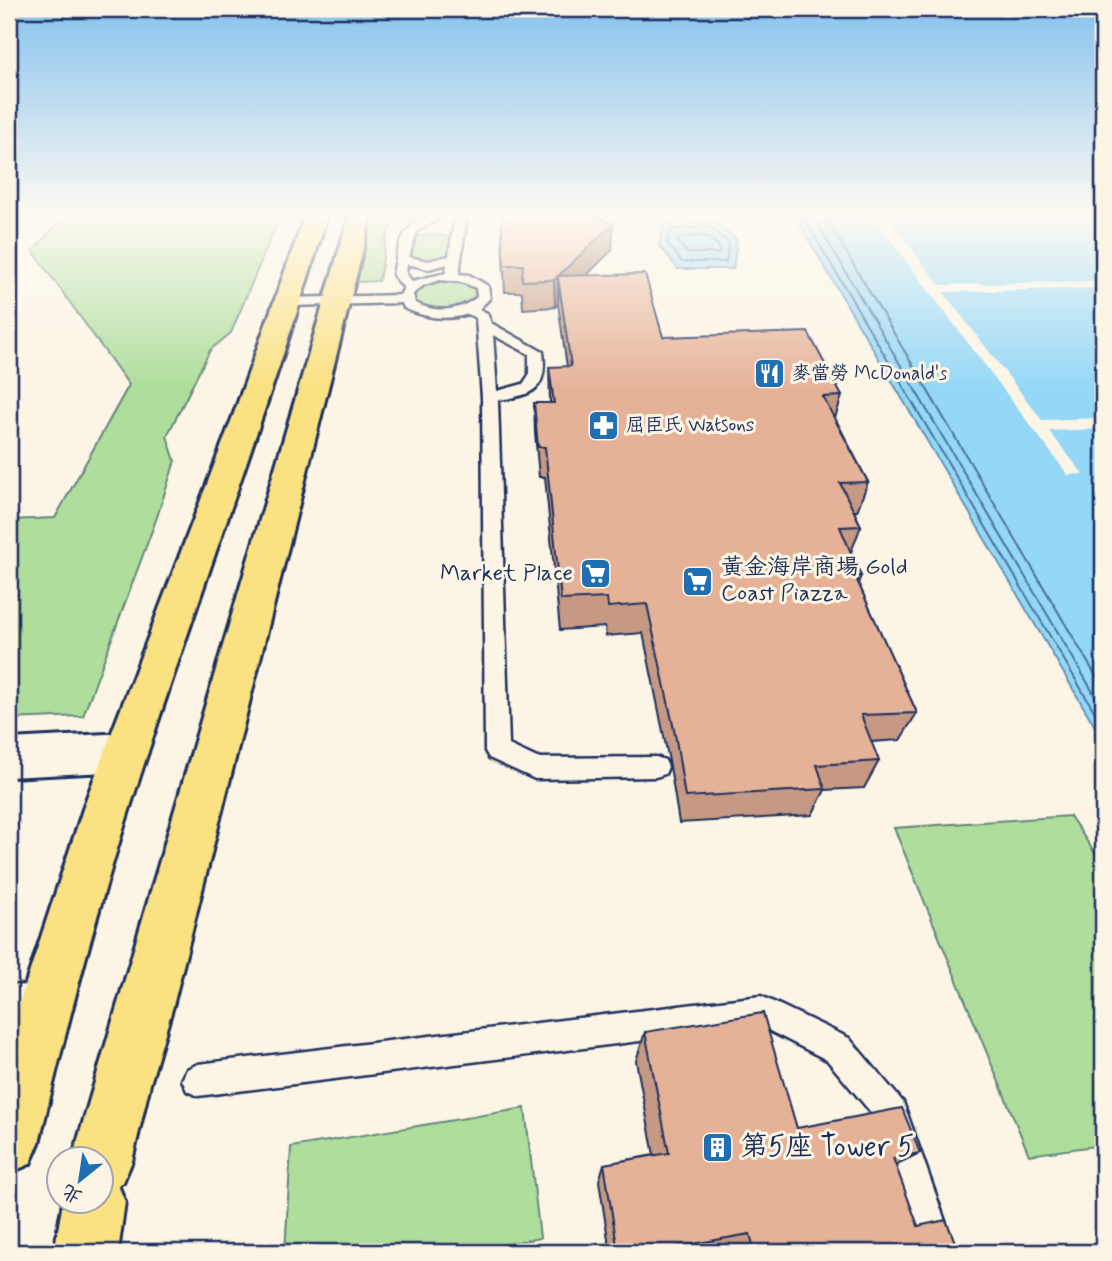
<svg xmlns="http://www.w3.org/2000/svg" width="1112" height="1261" font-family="Mynerve,'LXGW WenKai TC',sans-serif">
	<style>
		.green { fill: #aedd9c; stroke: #64867d; stroke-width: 2 }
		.water { fill: #94d7f6; stroke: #6494b9; stroke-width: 2 }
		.pier { fill: #fcf5e5 }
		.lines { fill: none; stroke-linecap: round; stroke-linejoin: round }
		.shore { stroke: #4b729b; stroke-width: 2 }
		.service-casing { stroke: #1b2f5e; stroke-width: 5 }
		.minor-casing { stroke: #1b2f5e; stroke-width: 6 }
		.primary-casing { stroke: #1b2f5e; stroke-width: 6 }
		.service { fill: #fcf5e5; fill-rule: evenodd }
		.minor { fill: #fcf5e5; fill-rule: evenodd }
		.primary { fill: #fae181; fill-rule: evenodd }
		.wall { fill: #c59983; stroke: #1b2f5e; stroke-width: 2 }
		.shaded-wall { fill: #a07d6a; stroke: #1b2f5e; stroke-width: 2 }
		.building { fill: #e5b298; stroke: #1b2f5e; stroke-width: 2 }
		.labels { text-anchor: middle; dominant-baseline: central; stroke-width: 6; stroke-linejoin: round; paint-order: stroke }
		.far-poi-label { font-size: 19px; fill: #1b2f5e; stroke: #fcf5e5; text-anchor: start }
		.poi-label { font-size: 23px; fill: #1b2f5e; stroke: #fcf5e5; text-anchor: start }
		.near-poi-label { font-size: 28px; fill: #1b2f5e; stroke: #fcf5e5; text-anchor: start }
	</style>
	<rect width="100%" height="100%" fill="#fcf5e5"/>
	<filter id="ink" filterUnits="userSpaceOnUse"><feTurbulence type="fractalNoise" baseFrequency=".0143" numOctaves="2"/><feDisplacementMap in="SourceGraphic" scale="14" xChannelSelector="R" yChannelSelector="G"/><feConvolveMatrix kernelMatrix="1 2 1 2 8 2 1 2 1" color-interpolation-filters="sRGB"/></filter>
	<g filter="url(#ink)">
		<!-- green -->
		<path class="green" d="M 67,213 L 281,213 L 231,333 L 210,350 L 167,436 L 175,461 L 157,517 L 83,716 L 9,719 L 9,520 L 55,518 L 129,385 L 33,251 Z
			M 372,213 L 396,213 L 386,240 L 379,281 L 357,282 Z
			M 431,234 L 452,238 L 449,257 L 429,262 L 407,257 L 411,238 Z
			M 452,279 L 476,287 L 478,297 C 458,309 432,319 412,301 L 413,290 L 429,281 Z
			M 1070,816 L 1103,865 L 1103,1145 L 1029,1155 L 894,828 Z
			M 525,1108 L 540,1238 L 463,1252 L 285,1252 L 291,1147 Z"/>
		<!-- water -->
		<path class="water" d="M 793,213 L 1103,213 L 1103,740 Z
			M 711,220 L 737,240 L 733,269 L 678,269 L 659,245 L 664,222 Z"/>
		<!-- pier -->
		<path class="pier" d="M 870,213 L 883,213 L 940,285 L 1103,281 L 1103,288 L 943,292 L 1042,420 L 1103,418 L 1103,429 L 1049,431 L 1083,474 L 1068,475 Z"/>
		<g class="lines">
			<!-- shore -->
			<path class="shore" d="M 801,213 L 1103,726
				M 811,213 L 1103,709
				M 823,213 L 1103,688
				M 709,227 L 729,243 L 726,262 L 682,262 L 667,243 L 672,229 Z
				M 706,236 L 719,246 L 719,253 L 687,253 L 677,241 L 680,237 Z"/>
			<defs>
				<path id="service" d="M 22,213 L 36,213 L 9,229 L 9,221 Z
					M 432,213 L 449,213 L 417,231 L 409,257 L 428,261 L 449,256 L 455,213 L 467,213 L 459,274 L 469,275 L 488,286 L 490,298 L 479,309 L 487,313 L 491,323 L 543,352 C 548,391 532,395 498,400 L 509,745 L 537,758 L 656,757 L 665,760 L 668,767 L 665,774 L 656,777 L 535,779 L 489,758 L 485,751 L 482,397 L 476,318 L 468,314 C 446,321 425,318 404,308 L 402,303 L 289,306 L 282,302 L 289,298 L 400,295 L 404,288 L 393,275 C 398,245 402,225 432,213 ZM 407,264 L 428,269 L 447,264 L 446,273 L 412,281 L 406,274 ZM 440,280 L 461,282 L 476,288 L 477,297 C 459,312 436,313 415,303 L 413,294 L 424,285 ZM 493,335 L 529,354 L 529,375 L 523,384 L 497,391 Z
					M 9,985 L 44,986 L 54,991 L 59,1001 L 54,1011 L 44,1016 L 9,1015 Z
					M 761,996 L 849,1038 L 903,1102 L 956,1252 L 922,1252 L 879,1122 L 827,1060 L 760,1026 L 198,1096 L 187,1091 L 182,1080 L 187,1069 L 198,1064 Z"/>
				<path id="minor" d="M 126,733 L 141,739 L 148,752 L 141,765 L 126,771 L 9,777 L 9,739 Z"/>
				<path id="primary" d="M 306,213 L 328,213 C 268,411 195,604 132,801 C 96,913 66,1028 39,1143 L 30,1164 L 9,1173 L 9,1038 L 22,995 L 86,800 L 233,416 Z
					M 350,213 L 372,213 L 173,1006 L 150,1084 L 132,1161 L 123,1182 L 118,1185 L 125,1202 L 118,1252 L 54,1252 L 63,1202 L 102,1202 L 102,1160 L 72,1160 Z"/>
			</defs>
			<!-- service casing -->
			<use href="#service" class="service-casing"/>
			<!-- minor casing -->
			<use href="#minor" class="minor-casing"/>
			<!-- primary casing -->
			<use href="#primary" class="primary-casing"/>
			<!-- service -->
			<use href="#service" class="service"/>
			<!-- minor -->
			<use href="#minor" class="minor"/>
			<!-- primary -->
			<use href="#primary" class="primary"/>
		</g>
		<!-- wall -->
		<path class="wall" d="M 613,224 L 612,250 L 586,276 L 663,337 L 842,396 L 835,418 L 868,482 L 857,511 L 854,511 L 861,526 L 851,552 L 861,576 L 858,583 L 917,713 L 900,740 L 871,742 L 879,761 L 864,788 L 825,790 L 812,815 L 679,823 L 670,766 L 643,633 L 606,636 L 605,627 L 560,630 L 545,477 L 539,477 L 535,433 L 534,403 L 550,403 L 549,367 L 567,367 L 558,304 L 555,307 L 523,309 L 522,292 L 505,292 L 502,238 Z
			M 645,1032 L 797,1128 L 920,1153 L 895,1165 L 918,1226 L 959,1252 L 731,1252 L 729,1244 L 685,1252 L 610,1252 L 599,1181 L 604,1164 L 654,1155 L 636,1061 Z"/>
		<!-- shaded-wall -->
		<path class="shaded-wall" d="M 613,224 L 612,250 L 561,300 L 558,276 Z
			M 558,277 L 558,304 L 555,307 L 554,280 Z"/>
		<!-- building -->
		<path class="building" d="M 502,213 L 589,213 L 613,224 L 558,276 L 645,274 L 663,337 L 808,332 L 842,396 L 823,397 L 868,482 L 840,483 L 861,526 L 840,527 L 861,576 L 855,576 L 917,713 L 861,715 L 879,761 L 817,765 L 825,789 L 685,797 L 676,739 L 647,604 L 608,607 L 607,598 L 561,600 L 545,447 L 538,447 L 534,403 L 554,403 L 549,367 L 571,366 L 558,277 L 554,280 L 522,281 L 523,265 L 504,265 L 502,238 Z
			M 763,1013 L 797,1128 L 902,1108 L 920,1153 L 893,1158 L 918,1226 L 946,1220 L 959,1252 L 755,1252 L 750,1234 L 648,1252 L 618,1252 L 604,1164 L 669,1153 L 645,1032 Z"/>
	</g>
	<!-- sky -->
	<linearGradient id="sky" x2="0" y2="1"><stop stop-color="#86c2ee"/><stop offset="0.55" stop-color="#fefaf3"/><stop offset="1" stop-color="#fefaf3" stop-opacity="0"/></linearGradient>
	<rect width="1112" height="390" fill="url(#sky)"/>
	<!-- icons -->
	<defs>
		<symbol id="restaurant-square" viewBox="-11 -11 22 22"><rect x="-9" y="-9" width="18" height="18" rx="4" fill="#1f6fb2" stroke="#fcf5e5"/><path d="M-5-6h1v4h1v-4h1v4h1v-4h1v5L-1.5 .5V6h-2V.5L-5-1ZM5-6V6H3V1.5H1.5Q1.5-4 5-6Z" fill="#fff"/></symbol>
		<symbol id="pharmacy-square" viewBox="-11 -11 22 22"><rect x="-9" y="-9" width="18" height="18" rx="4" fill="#1f6fb2" stroke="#fcf5e5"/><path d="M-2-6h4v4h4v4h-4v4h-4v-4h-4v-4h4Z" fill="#fff"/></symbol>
		<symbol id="supermarket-square" viewBox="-11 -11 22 22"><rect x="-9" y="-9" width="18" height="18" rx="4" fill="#1f6fb2" stroke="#fcf5e5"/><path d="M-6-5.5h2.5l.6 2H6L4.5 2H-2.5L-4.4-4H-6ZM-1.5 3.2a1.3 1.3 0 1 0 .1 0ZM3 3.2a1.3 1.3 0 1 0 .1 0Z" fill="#fff"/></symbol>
		<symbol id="building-square" viewBox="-11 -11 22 22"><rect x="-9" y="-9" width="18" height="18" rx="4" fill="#1f6fb2" stroke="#fcf5e5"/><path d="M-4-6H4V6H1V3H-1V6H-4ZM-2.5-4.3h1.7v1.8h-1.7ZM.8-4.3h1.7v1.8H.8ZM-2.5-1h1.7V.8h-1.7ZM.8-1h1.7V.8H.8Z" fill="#fff"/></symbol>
	</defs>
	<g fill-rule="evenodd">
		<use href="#restaurant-square" x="752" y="356" width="35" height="35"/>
		<use href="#pharmacy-square" x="586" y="408" width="35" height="35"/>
		<use href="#supermarket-square" x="578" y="556" width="35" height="35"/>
		<use href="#supermarket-square" x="680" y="564" width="35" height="35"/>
		<use href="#building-square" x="700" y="1130" width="35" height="35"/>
	</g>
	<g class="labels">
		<!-- far-poi labels -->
		<g class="far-poi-label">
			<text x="792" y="373">麥當勞 McDonald's</text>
			<text x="626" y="425">屈臣氏 Watsons</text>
		</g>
		<!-- poi labels -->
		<g class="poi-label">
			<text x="721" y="568">黃金海岸商場 Gold<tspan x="721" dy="26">Coast Piazza</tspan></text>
			<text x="573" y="574" text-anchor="end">Market Place</text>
		</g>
		<!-- near-poi labels -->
		<g class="near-poi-label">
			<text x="740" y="1147">第5座 Tower 5</text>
		</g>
	</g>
	<!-- margin -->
	<rect width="1112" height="1261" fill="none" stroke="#fcf5e5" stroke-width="35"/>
	<rect x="18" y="18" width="1077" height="1226" fill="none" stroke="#1b2f5e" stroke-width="2.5" filter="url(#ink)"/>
	<!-- north arrow -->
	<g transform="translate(80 1180) rotate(210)"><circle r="33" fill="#fcf5e5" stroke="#a2a6af" stroke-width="2"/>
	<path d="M0-5L12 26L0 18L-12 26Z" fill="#1f6fb2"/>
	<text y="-10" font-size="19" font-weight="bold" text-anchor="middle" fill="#1b2f5e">北</text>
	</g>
</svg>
